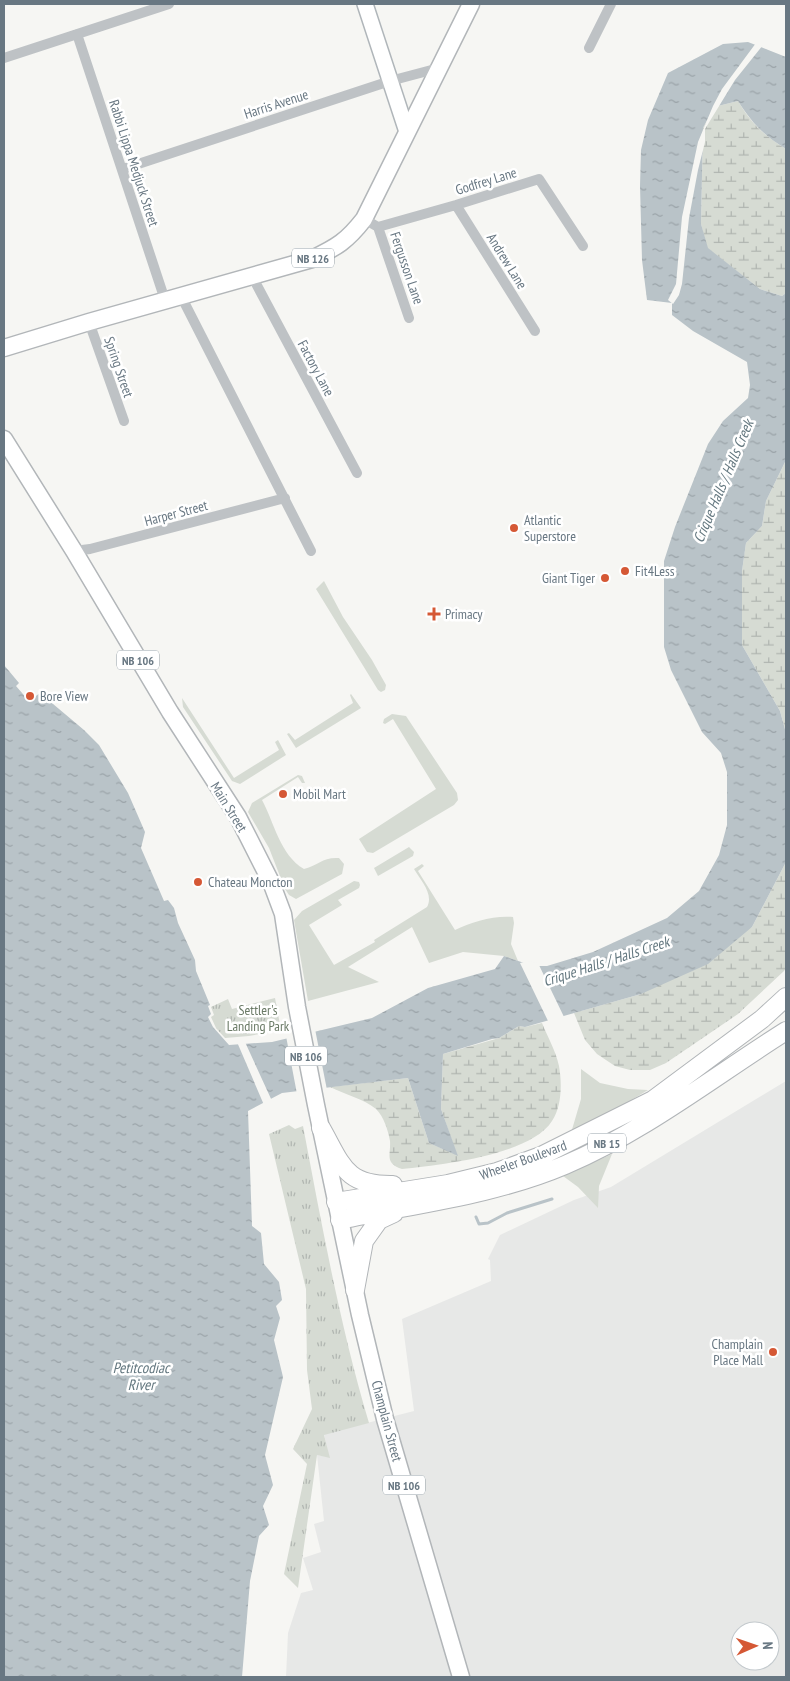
<svg xmlns="http://www.w3.org/2000/svg" width="790" height="1681" font-family="'PT Sans Narrow',sans-serif">
	<style>
		.built { fill: #e7e8e7; fill-rule: evenodd }
		.green { fill: #d6dbd3 }
		.wetland { fill: url(#wetland-marsh) }
		.park { fill: url(#park-tufts) }
		.water { fill: url(#water-ripples) }
		.pier { fill: #f6f6f3 }
		.lines { fill: none; stroke-linecap: round; stroke-linejoin: round }
		.stream { stroke: #b9c3c8; stroke-width: 3 }
		.secondary-casing { stroke: #b0b6ba; stroke-width: 18 }
		.primary-casing { stroke: #b2b6b9; stroke-width: 19 }
		.trunk-casing { stroke: #b1b5b8; stroke-width: 20 }
		.minor { stroke: #bec2c5; stroke-width: 10 }
		.secondary { stroke: #fff; stroke-width: 15 }
		.primary { stroke: #fff; stroke-width: 16 }
		.trunk { stroke: #fff; stroke-width: 18 }
		.poi-dot { fill: #d55835; stroke: #fff; stroke-width: 2 }
		.labels { text-anchor: middle; dominant-baseline: central; stroke-width: 5; stroke-linejoin: round; paint-order: stroke }
		.shield { fill: #fff; stroke: #95a0a8; stroke-width: 1 }
		.shield-label { font-size: 12px; font-weight: bold; fill: #687782 }
		.street-label { font-size: 14px; fill: #687782; stroke: #fff }
		.poi-label { font-size: 14px; fill: #687782; stroke: #fff; text-anchor: start }
		.park-label { font-size: 14px; fill: #6a7a66; stroke: #fff }
		.water-label { font-size: 15px; font-style: italic; fill: #63777f; stroke: #fff }
	</style>
	<defs>
		<pattern id="wetland-marsh" width="20" height="14" patternUnits="userSpaceOnUse" patternTransform="scale(1.25)"><rect width="20" height="14" fill="#d6dbd3"/><path d="M1 5h8M5 5V1M11 12h8M15 12V8" fill="none" stroke="#b1b6b1"/></pattern>
		<pattern id="park-tufts" width="24" height="20" patternUnits="userSpaceOnUse" patternTransform="scale(1.25)"><rect width="24" height="20" fill="#d6dbd3"/><path d="M3 7l-1-3M5 7V3M7 7l1-3M15 17l-1-3M17 17v-4M19 17l1-3" fill="none" stroke="#b1b6b1"/></pattern>
		<pattern id="water-ripples" width="26" height="14" patternUnits="userSpaceOnUse" patternTransform="scale(1.25)"><rect width="26" height="14" fill="#b9c3c8"/><path d="M2 4q2-2 4 0t4 0M15 11q2-2 4 0t4 0" fill="none" stroke="#9aa3a8"/></pattern>
	</defs>
	<rect width="100%" height="100%" fill="#f6f6f3"/>
	<!-- built -->
	<path class="built" d="M 786,1081 L 786,1677 L 286,1677 L 288,1633 L 301,1593 L 313,1590 L 303,1558 L 321,1552 L 314,1524 L 324,1521 L 317,1455 L 329,1457 L 324,1434 L 414,1411 L 402,1319 L 491,1281 L 490,1260 L 488,1259 L 500,1235 L 574,1200 L 611,1187 ZM 740,1631 L 770,1631 L 770,1661 L 740,1661 Z"/>
	<!-- green -->
	<path class="green" d="M 324,581 L 343,617 L 372,660 L 386,685 L 385,690 L 381,692 L 378,690 L 316,589 Z
		M 351,694 L 361,708 L 296,748 L 287,734 L 289,733 L 295,740 L 353,703 L 350,695 Z
		M 182,698 L 234,778 L 279,750 L 275,742 L 278,740 L 286,755 L 240,784 L 232,781 L 183,707 Z
		M 392,714 L 406,716 L 457,793 L 458,800 L 454,805 L 373,853 L 367,852 L 359,839 L 436,789 L 393,719 L 385,724 L 383,723 L 384,719 Z
		M 298,775 L 302,776 L 305,783 L 302,783 L 298,777 L 262,800 C 274,822 280,855 304,869 C 319,865 322,857 339,858 L 344,864 L 342,874 L 296,899 L 289,895 L 285,889 L 269,848 L 248,812 L 252,803 Z
		M 409,847 L 414,852 L 413,856 L 378,876 L 374,868 Z
		M 422,864 L 424,866 L 418,871 L 455,930 C 471,922 495,915 513,917 L 514,923 L 511,944 L 518,961 L 504,956 L 463,952 L 429,963 L 412,927 L 348,967 L 379,982 L 308,1001 L 294,920 L 302,911 L 354,881 L 359,882 L 360,885 L 359,888 L 338,900 L 342,905 L 309,925 L 334,965 L 375,942 L 374,940 L 427,907 C 434,894 421,881 414,869 Z
		M 581,1069 L 600,1083 L 628,1089 L 648,1090 L 608,1114 L 571,1133 L 581,1099 Z
		M 612,1154 L 599,1186 L 598,1208 L 578,1187 L 563,1176 Z"/>
	<!-- wetland -->
	<path class="wetland" d="M 738,101 C 752,124 762,134 786,149 L 786,293 L 782,296 L 760,289 L 707,248 L 701,224 L 703,128 L 714,107 Z
		M 786,460 L 786,733 L 780,711 L 742,645 L 742,571 L 746,543 L 762,526 L 766,501 Z
		M 786,862 L 786,968 L 784,971 L 738,1014 L 666,1063 L 650,1070 L 630,1070 L 615,1066 L 597,1054 L 585,1040 L 574,1013 L 641,994 L 752,927 Z
		M 542,1023 C 547,1036 556,1051 559,1066 C 562,1083 562,1106 552,1121 C 531,1155 440,1165 402,1169 C 384,1163 391,1155 390,1141 C 388,1130 384,1117 376,1109 C 364,1099 344,1094 330,1087 L 408,1078 L 429,1143 L 457,1155 L 441,1109 L 443,1054 L 499,1038 L 519,1026 L 525,1027 Z"/>
	<!-- park -->
	<path class="park" d="M 275,998 L 281,1030 L 249,1036 L 225,1038 L 216,1028 L 211,1017 L 214,1015 L 211,1007 L 228,999 L 232,1009 Z
		M 289,1125 L 295,1129 L 303,1126 C 322,1226 340,1326 369,1423 L 324,1435 L 330,1458 L 317,1455 L 298,1588 L 284,1574 L 307,1464 L 293,1449 L 312,1409 L 307,1370 L 306,1289 L 269,1134 Z"/>
	<!-- water -->
	<path class="water" d="M 748,42 L 786,57 L 786,149 C 763,135 752,123 738,101 L 714,107 L 703,128 L 701,224 L 708,248 L 760,289 L 782,296 L 786,293 L 786,460 L 766,501 L 762,526 L 746,543 L 742,571 L 742,645 L 780,711 L 786,733 L 786,862 L 752,927 L 708,964 L 641,994 L 525,1027 L 519,1026 L 499,1038 L 492,1039 L 443,1054 L 441,1109 L 458,1156 L 429,1143 L 408,1078 L 282,1093 L 248,1111 L 252,1226 L 261,1233 L 264,1264 L 279,1282 L 282,1300 L 276,1306 L 280,1318 L 274,1340 L 283,1377 L 265,1455 L 273,1485 L 263,1506 L 269,1525 L 259,1536 L 250,1581 L 242,1677 L 4,1677 L 4,665 L 19,683 L 16,686 L 29,701 L 40,693 L 84,730 L 99,745 L 128,793 L 145,832 L 141,848 L 164,901 L 168,900 L 174,908 L 178,923 L 195,960 L 196,971 L 210,1005 L 208,1006 L 211,1014 L 208,1017 L 213,1027 L 229,1045 L 272,1042 L 372,1018 L 428,988 L 495,969 L 504,956 L 533,966 L 547,966 L 593,952 L 667,918 L 699,891 L 719,855 L 727,825 L 727,772 L 721,753 L 702,732 L 671,670 L 664,647 L 664,561 L 675,527 L 708,444 L 723,421 L 748,398 L 750,385 L 747,362 L 693,331 L 672,315 L 672,303 L 647,300 L 642,260 L 640,186 L 641,150 L 648,120 L 668,73 L 723,44 Z"/>
	<!-- pier -->
	<path class="pier" d="M 756,43 L 763,45 L 735,80 L 705,129 L 705,142 L 698,170 L 689,218 L 682,284 L 679,295 L 673,304 L 668,300 L 676,284 L 682,217 L 698,142 L 713,106 L 722,89 Z
		M 528,961 L 538,963 L 565,1019 L 549,1023 L 520,963 Z
		M 315,1029 L 327,1090 L 297,1094 L 286,1036 Z
		M 237,1042 L 245,1042 L 272,1101 L 264,1105 Z"/>
	<g class="lines">
		<!-- stream -->
		<path class="stream" d="M 476,1217 L 479,1224 L 488,1223 L 507,1213 L 552,1199"/>
		<defs>
			<path id="secondary" d="M 365,4 L 407,132"/>
			<path id="primary" d="M 4,348 L 89,322 L 312,259 C 337,247 347,241 364,219 L 471,4
				M 4,439 L 74,551 L 170,712 L 238,817 L 271,882 L 283,914 L 297,1007 L 316,1105 L 360,1315 L 385,1419 L 461,1677"/>
			<path id="trunk" d="M 321,1128 C 342,1165 345,1186 393,1185
				M 336,1202 L 448,1184 L 497,1172 L 541,1156 L 653,1100 L 762,1019 L 786,997
				M 340,1220 C 414,1204 495,1195 565,1165 C 645,1131 713,1077 786,1031
				M 355,1290 L 364,1241 L 379,1220 L 394,1213"/>
		</defs>
		<!-- secondary casing -->
		<use href="#secondary" class="secondary-casing"/>
		<!-- primary casing -->
		<use href="#primary" class="primary-casing"/>
		<!-- trunk casing -->
		<use href="#trunk" class="trunk-casing"/>
		<!-- minor -->
		<path class="minor" d="M 77,34 L 165,300
			M 589,48 L 611,4
			M 4,58 L 169,4
			M 123,169 L 390,81 L 439,68
			M 456,205 L 535,331
			M 364,219 L 378,227 L 456,205 L 539,179 L 583,246
			M 378,227 L 409,318
			M 252,276 L 357,473
			M 181,296 L 311,551
			M 89,322 L 124,421
			M 74,551 L 90,549 L 285,498"/>
		<!-- secondary -->
		<use href="#secondary" class="secondary"/>
		<!-- primary -->
		<use href="#primary" class="primary"/>
		<!-- trunk -->
		<use href="#trunk" class="trunk"/>
	</g>
	<!-- markers -->
	<g class="poi-dot">
		<circle cx="514" cy="528" r="5"/>
		<circle cx="625" cy="571" r="5"/>
		<circle cx="605" cy="578" r="5"/>
		<path d="M431.5 606.5h5v5h5v5h-5v5h-5v-5h-5v-5h5z"/>
		<circle cx="30" cy="696" r="5"/>
		<circle cx="283" cy="794" r="5"/>
		<circle cx="198" cy="882" r="5"/>
		<circle cx="773" cy="1352" r="5"/>
	</g>
	<g class="labels">
		<!-- shield labels -->
		<g class="shield">
			<rect x="292" y="248.5" width="42" height="19" rx="4"/>
			<rect x="117" y="650.5" width="42" height="19" rx="4"/>
			<rect x="285" y="1046.5" width="42" height="19" rx="4"/>
			<rect x="588" y="1133.5" width="38" height="19" rx="4"/>
			<rect x="383" y="1475.5" width="42" height="19" rx="4"/>
		</g>
		<g class="shield-label">
			<text x="313" y="258">NB 126</text>
			<text x="138" y="660">NB 106</text>
			<text x="306" y="1056">NB 106</text>
			<text x="607" y="1143">NB 15</text>
			<text x="404" y="1485">NB 106</text>
		</g>
		<!-- street labels -->
		<g class="street-label">
			<text transform="translate(276 104) rotate(-18)">Harris Avenue</text>
			<text transform="translate(134 163) rotate(72)">Rabbi Lippa Medjuck Street</text>
			<text transform="translate(486 181) rotate(-17)">Godfrey Lane</text>
			<text transform="translate(507 261) rotate(58)">Andrew Lane</text>
			<text transform="translate(407 268) rotate(71)">Fergusson Lane</text>
			<text transform="translate(119 367) rotate(71)">Spring Street</text>
			<text transform="translate(316 368) rotate(62)">Factory Lane</text>
			<text transform="translate(176 513) rotate(-15)">Harper Street</text>
			<text transform="translate(229 807) rotate(58)">Main Street</text>
			<text transform="translate(523 1160) rotate(-20)">Wheeler Boulevard</text>
			<text transform="translate(387 1421) rotate(75)">Champlain Street</text>
		</g>
		<!-- poi labels -->
		<g class="poi-label">
			<text x="524" y="520">Atlantic<tspan x="524" dy="16">Superstore</tspan></text>
			<text x="635" y="571">Fit4Less</text>
			<text x="595" y="578" text-anchor="end">Giant Tiger</text>
			<text x="445" y="614">Primacy</text>
			<text x="40" y="696">Bore View</text>
			<text x="293" y="794">Mobil Mart</text>
			<text x="208" y="882">Chateau Moncton</text>
			<text x="763" y="1344" text-anchor="end">Champlain<tspan x="763" dy="16">Place Mall</tspan></text>
		</g>
		<!-- park labels -->
		<g class="park-label">
			<text x="258" y="1010">Settler's<tspan x="258" dy="16">Landing Park</tspan></text>
		</g>
		<!-- water labels -->
		<g class="water-label">
			<text transform="translate(723 481) rotate(-67)">Crique Halls / Halls Creek</text>
			<text transform="translate(606 961) rotate(-18)">Crique Halls / Halls Creek</text>
			<text x="141" y="1367">Petitcodiac<tspan x="141" dy="17">River</tspan></text>
		</g>
	</g>
	<!-- border -->
	<rect width="790" height="1681" fill="none" stroke="#687782" stroke-width="10"/>
	<!-- north arrow -->
	<g transform="translate(755 1646) rotate(88)"><circle r="24" fill="#ffffff" stroke="#c3c9cd"/>
	<path d="M0-4L9 19L0 12L-9 19Z" fill="#d55835"/>
	<text y="-8" font-size="14" font-weight="bold" text-anchor="middle" fill="#687782">N</text>
	</g>
</svg>
